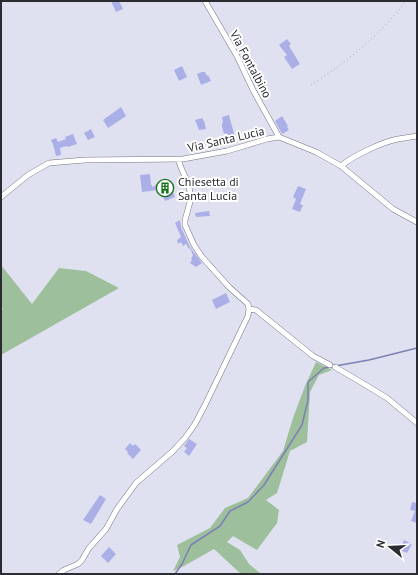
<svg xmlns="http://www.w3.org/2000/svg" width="418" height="575" font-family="'PT Sans',sans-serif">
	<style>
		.green { fill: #9dbf9c }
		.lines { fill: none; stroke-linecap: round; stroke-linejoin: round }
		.stream { stroke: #7c80b5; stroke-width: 1.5 }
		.building { fill: #abafe7 }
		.minor-casing { stroke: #727481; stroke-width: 6 }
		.path { stroke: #a6a7b3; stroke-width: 1; stroke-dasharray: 1 3; stroke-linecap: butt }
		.minor { stroke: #fff; stroke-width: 5 }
		.labels { text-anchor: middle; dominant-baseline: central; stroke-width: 4; stroke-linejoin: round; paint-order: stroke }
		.street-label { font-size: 12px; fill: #2b2c31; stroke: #fff }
		.poi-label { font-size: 12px; fill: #2b2c31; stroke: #fff; text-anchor: start }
	</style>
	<rect width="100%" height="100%" fill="#e0e1f0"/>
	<!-- green -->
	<path class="green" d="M 1,265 L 32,304 L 59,268 L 86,271 L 119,288 L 1,355 L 1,311 L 3,309 L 1,306 Z
		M 316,362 L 332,370 L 319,375 L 310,392 L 307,442 L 290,451 L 277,493 L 266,500 L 279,510 L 277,523 L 257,550 L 233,536 L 227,542 L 240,550 L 249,564 L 261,574 L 241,574 L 214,549 L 184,566 L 173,571 L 180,557 L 177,545 L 210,528 L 225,508 L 248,498 L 283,451 L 293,418 L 305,386 Z"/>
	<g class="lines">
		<!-- stream -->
		<path class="stream" d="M 175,574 L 182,564 L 191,545 L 220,526 L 230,511 L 248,502 L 264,485 L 302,425 L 308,400 L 308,382 L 324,368 L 369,360 L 417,348"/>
	</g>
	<!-- building -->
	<path class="building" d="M 111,1 L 119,1 L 123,9 L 116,12 Z
		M 287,39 L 291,44 L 289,46 L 300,64 L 292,69 L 284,57 L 287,55 L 279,45 Z
		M 182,66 L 187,77 L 179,81 L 174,70 Z
		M 202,72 L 205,72 L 207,76 L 208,75 L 211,81 L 201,85 L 197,74 Z
		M 121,107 L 126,116 L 108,128 L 103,120 Z
		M 229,115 L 235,137 L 227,139 L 226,133 L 224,134 L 222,127 L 222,123 L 223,123 L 222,117 Z
		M 282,116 L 288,126 L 287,127 L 289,130 L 282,134 L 275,121 Z
		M 203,118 L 203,121 L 204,120 L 206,129 L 199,130 L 195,120 Z
		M 91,129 L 95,137 L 88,140 L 84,133 Z
		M 73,134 L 77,144 L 68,147 L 67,146 L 60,148 L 61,155 L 56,156 L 53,144 L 51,140 L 56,138 L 58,142 L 66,139 L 65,137 Z
		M 150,174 L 151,185 L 152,185 L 152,187 L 168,180 L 175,197 L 165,201 L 161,192 L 159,192 L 158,190 L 142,192 L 140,175 Z
		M 298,186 L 306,189 L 300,204 L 303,205 L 300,212 L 292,209 L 296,199 L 293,197 Z
		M 209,211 L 210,216 L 196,217 L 195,213 Z
		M 180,220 L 181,227 L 190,247 L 202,263 L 196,267 L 190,263 L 192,260 L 191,259 L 193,255 L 190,248 L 189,249 L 186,244 L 183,246 L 181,242 L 178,244 L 177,240 L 181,237 L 175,223 Z
		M 226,293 L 230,302 L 216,309 L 212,300 Z
		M 189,439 L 197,444 L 189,456 L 184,452 L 187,448 L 184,446 Z
		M 130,443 L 133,446 L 135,444 L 141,450 L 133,459 L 127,453 L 128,452 L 125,449 Z
		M 100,495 L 106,499 L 91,524 L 83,520 Z
		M 412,502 L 417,503 L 417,523 L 411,521 L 415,511 L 410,510 Z
		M 404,540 L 412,544 L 407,553 L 400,550 Z
		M 109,547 L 116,554 L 108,563 L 101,556 Z"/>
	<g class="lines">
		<defs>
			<path id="minor" d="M 205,1 L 237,56 L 253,90 L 279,137
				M 341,166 C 353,156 382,142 398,139 C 404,138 411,137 417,136
				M 1,197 L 28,175 L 49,163 L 85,160 L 183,159 L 227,151 L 267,139 L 279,137 L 316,152 L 341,166 L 393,209 L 417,222
				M 249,309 L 256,310 L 313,356 L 330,365
				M 335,367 L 359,381 L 387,398 L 417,423
				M 59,574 L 64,570 L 78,564 L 82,560 L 89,548 L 106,529 L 117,509 L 136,483 L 173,451 L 185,438 L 195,424 L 205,405 L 248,316 L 249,309 L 248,304 L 229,287 L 202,257 L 194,245 L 185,225 L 185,220 L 190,202 L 190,192 L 188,183 L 182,170 L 178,159"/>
		</defs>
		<!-- minor casing -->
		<use href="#minor" class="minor-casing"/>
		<!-- path -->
		<path class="path" d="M 311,85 C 347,62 380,35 406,1"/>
		<!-- minor -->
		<use href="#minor" class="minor"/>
	</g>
	<!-- icons -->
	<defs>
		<symbol id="building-ring" viewBox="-11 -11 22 22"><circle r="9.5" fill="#fff" stroke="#187320" stroke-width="1.5"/><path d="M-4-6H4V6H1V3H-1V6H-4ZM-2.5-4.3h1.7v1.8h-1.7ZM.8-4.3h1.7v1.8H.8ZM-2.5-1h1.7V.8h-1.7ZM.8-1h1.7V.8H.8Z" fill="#187320"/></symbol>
	</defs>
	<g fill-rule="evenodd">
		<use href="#building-ring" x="155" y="178" width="20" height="20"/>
	</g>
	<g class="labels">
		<!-- street labels -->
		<g class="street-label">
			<text transform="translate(251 64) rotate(62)">Via Fontalbino</text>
			<text transform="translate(226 139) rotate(-13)">Via Santa Lucia</text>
		</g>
		<!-- poi labels -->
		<g class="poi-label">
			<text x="178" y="181">Chiesetta di<tspan x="178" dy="14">Santa Lucia</tspan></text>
		</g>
	</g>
	<!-- border -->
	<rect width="418" height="575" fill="none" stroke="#2b2c31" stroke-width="4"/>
	<!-- north arrow -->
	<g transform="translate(390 547) rotate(288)" stroke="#ffffff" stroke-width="3" paint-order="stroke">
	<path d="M0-3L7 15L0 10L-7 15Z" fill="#2b2c31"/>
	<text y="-6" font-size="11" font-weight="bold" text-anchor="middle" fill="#2b2c31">N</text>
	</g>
</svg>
